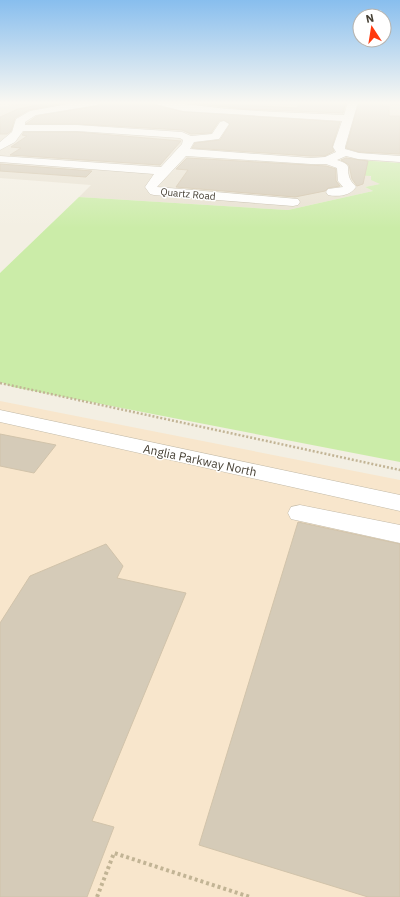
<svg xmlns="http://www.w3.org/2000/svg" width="400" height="897" font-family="'IBM Plex Sans',sans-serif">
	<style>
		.residential { fill: #e8e1d1 }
		.commercial { fill: #f8e6cc }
		.green { fill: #cbeca8 }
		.building { fill: #d5cbb8; stroke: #d1c3aa }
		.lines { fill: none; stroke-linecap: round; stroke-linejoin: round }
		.minor-casing { stroke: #c2baa8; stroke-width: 1 }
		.path-far1 { stroke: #c2b495; stroke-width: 2.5; stroke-dasharray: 2 2; stroke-linecap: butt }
		.path { stroke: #c2b495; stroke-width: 4; stroke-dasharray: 3 3; stroke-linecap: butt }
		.minor { fill: #fff; fill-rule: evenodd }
		.labels { text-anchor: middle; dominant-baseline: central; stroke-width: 3; stroke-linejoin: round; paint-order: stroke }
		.far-street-label { font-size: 10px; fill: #453f33; stroke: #fff }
		.street-label { font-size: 12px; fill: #453f33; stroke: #fff }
	</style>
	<rect width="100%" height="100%" fill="#f3efe3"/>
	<!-- residential -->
	<path class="residential" d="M 32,102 L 400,102 L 400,163 L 360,161 L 371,177 L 381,184 L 365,187 L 373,191 L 288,210 L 79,197 L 91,185 L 0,178 L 0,107 Z"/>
	<!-- commercial -->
	<path class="commercial" d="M 0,401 L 400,480 L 400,897 L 0,897 Z"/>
	<!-- green -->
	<path class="green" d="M 344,159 L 400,163 L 400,462 L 13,387 L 0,382 L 0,273 L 79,197 L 288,210 L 373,191 L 365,187 L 380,184 L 371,180 L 371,176 L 353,175 L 349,163 L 341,160 Z"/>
	<!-- building -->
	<path class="building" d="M 53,102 L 69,102 L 29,110 L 15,118 L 11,131 L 7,134 L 0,134 L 0,117 L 18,109 Z
		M 103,102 L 152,102 L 155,105 L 183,112 L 340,122 L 332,147 L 334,151 L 325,156 L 311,156 L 192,148 L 195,143 L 220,140 L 230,124 L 224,120 L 219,121 L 211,133 L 191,134 L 182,130 L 77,124 L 26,124 L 37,116 L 97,106 Z
		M 183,102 L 298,108 L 298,102 L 346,102 L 343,113 L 244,109 Z
		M 359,102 L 383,102 L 382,106 L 389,106 L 389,116 L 400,116 L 400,154 L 359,152 L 346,148 Z
		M 24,132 L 77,132 L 181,141 L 160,165 L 10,155 L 21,148 L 11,147 L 27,136 L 22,135 Z
		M 187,158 L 326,166 L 336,169 L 336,181 L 340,186 L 328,188 L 325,191 L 295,197 L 176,187 L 188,170 L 176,169 Z
		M 346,158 L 368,161 L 363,184 L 357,186 L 352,179 L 349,165 L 341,160 Z
		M 0,164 L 92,171 L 86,177 L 0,171 Z
		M 0,434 L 56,445 L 34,473 L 0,466 Z
		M 298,522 L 400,544 L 400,897 L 368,897 L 199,845 Z
		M 106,544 L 123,566 L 117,578 L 186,593 L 92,821 L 114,827 L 87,897 L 0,897 L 0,623 L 30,576 Z"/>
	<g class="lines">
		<defs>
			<path id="minor" d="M 79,102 L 102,102 L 97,105 L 36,115 L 25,122 L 25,125 L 77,125 L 182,132 L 191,136 L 212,134 L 220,122 L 224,121 L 229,124 L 219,139 L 194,142 L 190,149 L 311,158 L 325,157 L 336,152 L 333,147 L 342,121 L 183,111 L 155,104 L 153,102 C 179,102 205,107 230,109 C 268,112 306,113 344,115 L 348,102 L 358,102 L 345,147 L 345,149 L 359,153 L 400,156 L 400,162 L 358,159 L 346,156 L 337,160 C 354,166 345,166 350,179 C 351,182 355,185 356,187 C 350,196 338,197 328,195 L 326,192 L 328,189 L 343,187 L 338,181 L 337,168 L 326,164 L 311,164 L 186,156 L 157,187 L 298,199 L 300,202 L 298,205 L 293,206 L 154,195 L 150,194 L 145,187 L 154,174 L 0,162 L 0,156 L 161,167 L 182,144 L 183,140 L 180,138 L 77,131 L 23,131 L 15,142 L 0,150 L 0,142 L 12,132 L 16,119 L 30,111 Z
				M 0,410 L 400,495 L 400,511 L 0,422 Z
				M 300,505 L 400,525 L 400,543 L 291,519 L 288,513 L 291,507 Z"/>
		</defs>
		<!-- minor casing -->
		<use href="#minor" class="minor-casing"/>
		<!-- path-far1 -->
		<path class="path-far1" d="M 0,383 L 400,470"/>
		<!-- path -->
		<path class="path" d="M 97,897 L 114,853 L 250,897"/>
		<!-- minor -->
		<use href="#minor" class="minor"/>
	</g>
	<!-- sky -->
	<linearGradient id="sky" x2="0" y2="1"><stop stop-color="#88beee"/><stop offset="0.45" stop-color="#faf8f2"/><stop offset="1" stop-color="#faf8f2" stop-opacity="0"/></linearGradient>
	<rect width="400" height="228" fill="url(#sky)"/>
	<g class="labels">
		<!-- far-street labels -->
		<g class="far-street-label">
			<text transform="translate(188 194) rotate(5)">Quartz Road</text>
		</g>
		<!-- street labels -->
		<g class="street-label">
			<text transform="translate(200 460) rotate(12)">Anglia Parkway North</text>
		</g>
	</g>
	<!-- north arrow -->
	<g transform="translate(372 28) rotate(348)"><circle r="19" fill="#ffffff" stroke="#b5b2ad"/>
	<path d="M0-3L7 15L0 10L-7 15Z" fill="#ff390e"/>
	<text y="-6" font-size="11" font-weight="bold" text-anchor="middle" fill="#453f33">N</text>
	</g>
</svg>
